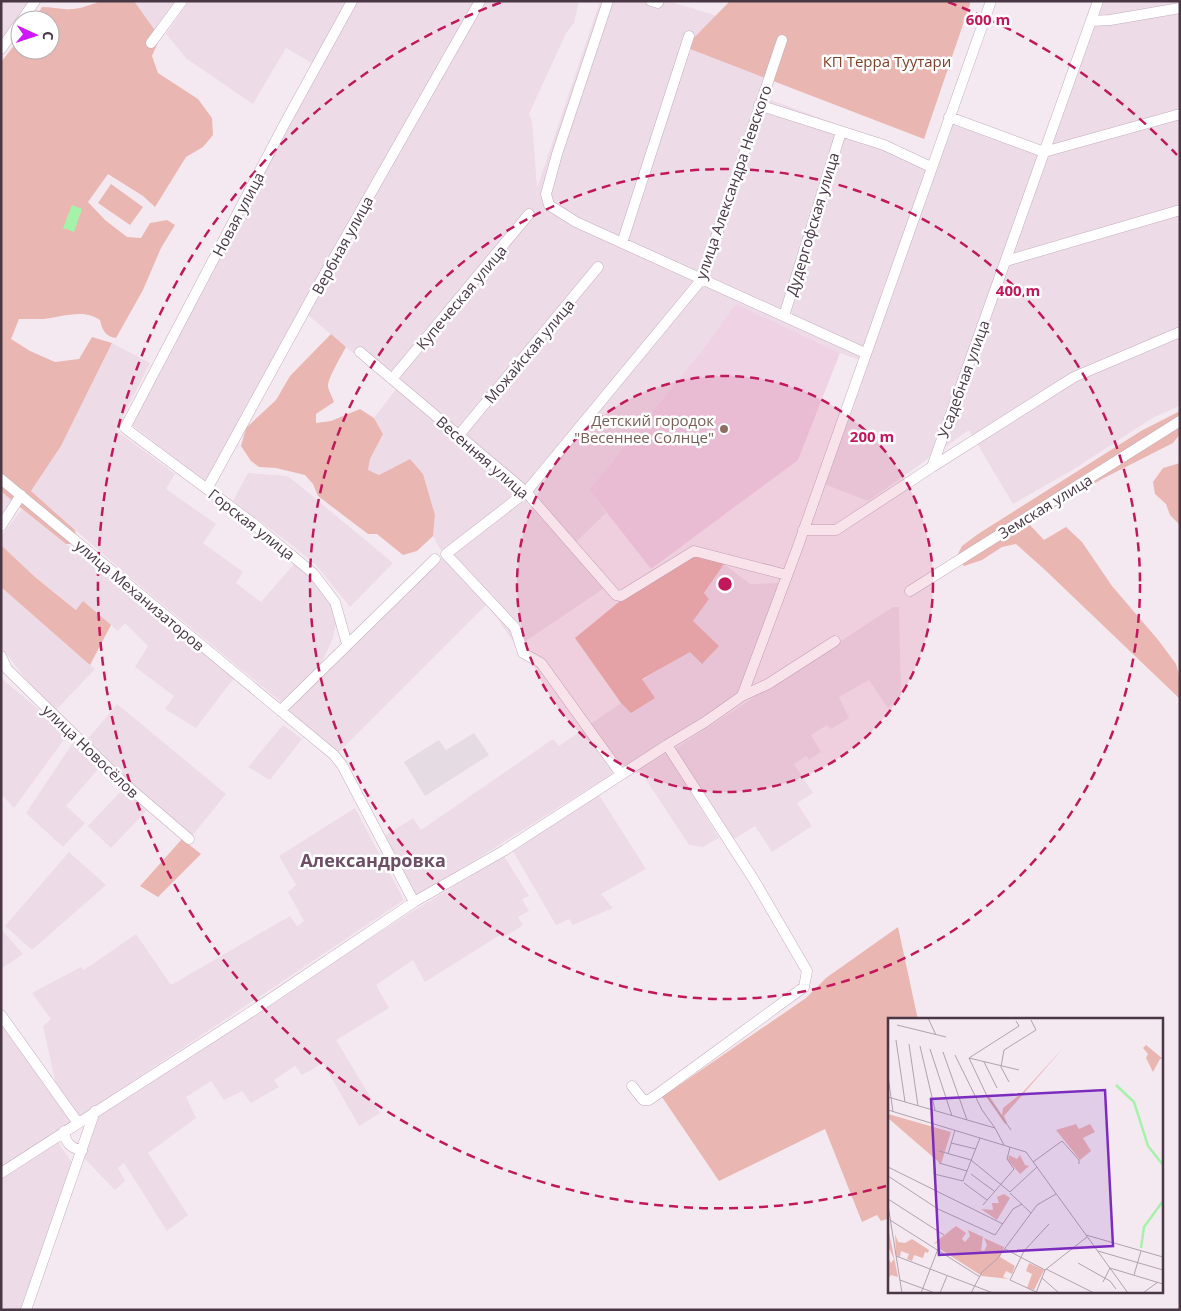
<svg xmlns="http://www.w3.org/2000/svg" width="1181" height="1311" font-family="'Open Sans',sans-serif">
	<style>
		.residential { fill: #eddbe7 }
		.industrial { fill: #e5dbe3 }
		.education { fill: #efd3e5 }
		.green { fill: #eab6b1 }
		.water { fill: #a4f3a8 }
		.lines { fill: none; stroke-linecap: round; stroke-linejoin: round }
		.minor-casing { stroke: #c4aebe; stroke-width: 11 }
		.minor { stroke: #fff; stroke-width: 10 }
		.ring { fill: none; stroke: #c2185b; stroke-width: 2.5; stroke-dasharray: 9 6 }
		.education-dot { fill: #8d6e63; stroke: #fff; stroke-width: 2 }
		.labels { text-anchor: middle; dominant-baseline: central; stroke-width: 5; stroke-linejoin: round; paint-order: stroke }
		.park-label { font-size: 15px; fill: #7e3e27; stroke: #fff }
		.street-label { font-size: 15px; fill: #493745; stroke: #fff }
		.education-label { font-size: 15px; fill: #785e54; stroke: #fff; text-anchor: end }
		.quarter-label { font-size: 18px; font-weight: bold; fill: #6d4e65; stroke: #fff }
		.inset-river { fill: none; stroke: #a4f3a8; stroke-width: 2.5 }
		.inset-road { fill: none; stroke: #b0a2ac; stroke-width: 1 }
		.view { fill: #7b2cbf; fill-opacity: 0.15; stroke: #7b2cbf; stroke-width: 2.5 }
		.inset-edge { fill: none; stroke: #493745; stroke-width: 2.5 }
		.centre { fill: #c2185b; stroke: #fff; stroke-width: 2.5 }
		.ring-label { font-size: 15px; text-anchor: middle; font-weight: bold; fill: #c2185b; stroke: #fff; stroke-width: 5; stroke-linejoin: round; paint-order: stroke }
	</style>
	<rect width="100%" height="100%" fill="#f5e9f1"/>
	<!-- residential -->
	<path class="residential" d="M 1,1 L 30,1 L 1,42 Z
		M 134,1 L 175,1 L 154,29 Z
		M 189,1 L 352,1 L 315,65 L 286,48 L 253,104 L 187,59 L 166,34 Z
		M 357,1 L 579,1 L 574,23 L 566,33 L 529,114 L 532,121 L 537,188 L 600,1 L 668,1 L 790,38 L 768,99 L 870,136 L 931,161 L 859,360 L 840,353 L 736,305 L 706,345 L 589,490 L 606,513 L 576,542 L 609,585 L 517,647 L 487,604 L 337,754 L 285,711 L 444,556 L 433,536 L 435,515 L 423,474 L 410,459 L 379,475 L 368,470 L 370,459 L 383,434 L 374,418 L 396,389 L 308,315 L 205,481 L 132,425 L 236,221 Z
		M 1103,1 L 1180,1 L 1180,406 L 1154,417 L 1074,469 L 1013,504 L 969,430 L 868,501 L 824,484 L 951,124 L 1046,158 Z
		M 112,343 L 150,363 L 116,430 L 175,474 L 166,489 L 216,524 L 203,543 L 243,572 L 236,583 L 261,602 L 294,564 L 319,585 L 329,600 L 336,623 L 333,638 L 321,664 L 281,702 L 121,570 L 31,491 L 61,446 Z
		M 248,473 L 288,476 L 393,563 L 350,607 L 316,565 L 289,543 L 233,501 Z
		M 1,491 L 16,504 L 1,525 Z
		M 22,509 L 234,678 L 196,728 L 165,709 L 174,696 L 135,667 L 148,646 L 125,623 L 118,631 L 83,602 L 77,610 L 35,577 L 1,545 L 1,536 Z
		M 724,564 L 750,584 L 779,583 L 737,695 L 415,898 L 383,837 L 413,818 L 421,830 L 553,739 L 559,746 L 621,703 L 631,713 L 642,680 L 690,651 L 701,664 L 693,621 L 709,599 L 704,593 Z
		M 1,587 L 95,669 L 56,710 L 33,688 L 1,647 Z
		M 893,607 L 899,607 L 901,696 L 888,708 L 869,680 L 839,697 L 849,718 L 831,729 L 827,725 L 811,735 L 821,752 L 809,760 L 806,756 L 794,764 L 813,793 L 797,803 L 812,826 L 772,852 L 755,826 L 734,839 L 673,750 Z
		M 1,678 L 37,708 L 66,737 L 14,808 L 1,794 Z
		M 117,704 L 226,794 L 191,837 L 83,745 Z
		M 283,725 L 302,739 L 270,780 L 248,767 Z
		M 74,741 L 100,767 L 66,806 L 85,823 L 63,847 L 26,813 Z
		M 666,752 L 719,838 L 703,847 L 689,845 L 639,769 Z
		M 123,789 L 146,811 L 111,848 L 88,826 Z
		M 599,795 L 646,869 L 601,894 L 613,908 L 573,925 L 569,919 L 556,925 L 513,851 Z
		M 355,808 L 404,900 L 79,1117 L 57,1089 L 43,1026 L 51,1019 L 32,993 L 81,967 L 84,970 L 136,934 L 171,985 L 290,916 L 297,926 L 304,921 L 288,892 L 296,885 L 279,856 Z
		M 69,852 L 106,885 L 32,950 L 5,926 Z
		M 504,856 L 529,896 L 522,899 L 529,911 L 518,917 L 523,925 L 503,938 L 500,935 L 425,982 L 413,960 L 376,985 L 389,1008 L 336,1040 L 380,1113 L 359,1126 L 323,1063 L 302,1075 L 295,1066 L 274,1080 L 279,1087 L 251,1103 L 242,1091 L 224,1100 L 211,1081 L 186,1097 L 196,1118 L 148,1153 L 188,1215 L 167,1231 L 124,1163 L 118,1168 L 125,1181 L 115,1190 L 83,1157 L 97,1114 L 405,916 Z
		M 1,929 L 23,954 L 1,969 Z
		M 1,1019 L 73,1121 L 1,1170 Z
		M 57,1141 L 74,1165 L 22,1310 L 1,1310 L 1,1177 Z"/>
	<!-- industrial -->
	<path class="industrial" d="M 474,733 L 489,755 L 425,796 L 404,762 L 439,740 L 446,750 Z"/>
	<!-- education -->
	<path class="education" d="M 736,304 L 840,353 L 798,460 L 651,569 L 589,490 L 706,345 Z"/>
	<!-- green -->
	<path class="green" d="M 96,1 L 134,1 L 154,29 L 159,40 L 152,56 L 158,73 L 198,99 L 212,118 L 213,135 L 203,147 L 186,157 L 155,207 L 143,196 L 108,174 L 88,202 L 105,220 L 127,237 L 141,238 L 150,223 L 167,220 L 175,225 L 161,248 L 143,290 L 116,338 C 106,337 102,330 100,320 C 83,308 62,317 43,319 C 35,319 26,319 19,319 L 11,339 L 30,351 L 55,362 L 79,359 L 92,337 L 112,343 L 61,446 L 31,491 L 75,530 L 76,536 L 72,544 L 66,544 L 16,504 L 1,491 L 1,62 L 20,38 L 20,50 L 50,50 L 50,20 L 34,20 L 42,7 C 52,7 62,10 72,9 C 80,9 88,5 97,3 Z
		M 730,1 L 971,1 L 924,139 L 685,47 Z
		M 111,184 L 143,207 L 130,225 L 98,203 Z
		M 331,334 L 346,347 C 342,355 327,379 328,387 C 329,391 332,397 334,402 L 316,414 L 316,423 L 331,421 L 360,409 L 374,418 L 383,434 L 370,459 L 368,470 L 379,475 L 410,459 L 423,474 L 435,515 L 433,536 L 417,551 L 403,555 L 377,534 L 368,534 L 318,496 L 313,484 L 305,475 L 276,468 L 259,467 L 251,461 L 241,446 L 246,428 L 276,400 L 290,376 Z
		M 1180,411 L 1180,434 L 1173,443 L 1102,479 L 1035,519 L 1029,524 L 1044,540 L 1066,527 L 1082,542 L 1112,586 L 1159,641 L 1176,664 L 1180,678 L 1180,699 L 1044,569 L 1016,544 L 1002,547 L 982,560 L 964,566 L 957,556 L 962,546 L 978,534 L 1141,431 Z
		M 1180,463 L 1180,524 L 1179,524 L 1170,515 L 1166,504 L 1155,494 L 1153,482 L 1163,468 Z
		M 1,545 L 35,577 L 76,610 L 83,601 L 111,625 L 90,665 L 1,587 Z
		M 691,556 L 704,557 L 724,564 L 704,593 L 709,599 L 693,621 L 719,646 L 702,664 L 690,652 L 642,679 L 655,698 L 631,713 L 621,703 L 575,638 L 620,601 Z
		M 182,839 L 201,854 L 158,897 L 140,886 Z
		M 898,927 L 918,1020 L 890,1020 L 890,1218 L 881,1221 L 877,1215 L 862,1222 L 825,1129 L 719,1181 L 662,1097 L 806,998 L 826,978 Z"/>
	<!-- water -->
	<path class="water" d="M 72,205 L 82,209 L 74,232 L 63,228 Z"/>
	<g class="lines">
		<defs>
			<path id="minor" d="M 608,1 L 557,154 L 546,194 L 549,205 L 576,222 L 865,353
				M 651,1 L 658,3
				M 22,20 L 35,1
				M 1091,21 L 1110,20 L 1180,8
				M 151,43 L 182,1
				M 1,49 L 20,22
				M 759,105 L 884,145 L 931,167
				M 949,117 L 1044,152
				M 1044,152 L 1180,114
				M 622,243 L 689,36
				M 1006,261 L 1180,210
				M 784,316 L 841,132
				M 360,352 L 526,492 L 616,595 L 621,596 L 694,551 L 787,575
				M 392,379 L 529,214
				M 459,435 L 598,267
				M 932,467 L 1074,377 L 1180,332
				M 1,479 L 334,755 L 342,765 L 414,902
				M 207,489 L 322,279 L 480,1
				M 1,526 L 21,495
				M 803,530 L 836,530 L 932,467 L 1098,1
				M 910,591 L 1180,421
				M 347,644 L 335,602 L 313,573 L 250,521 L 125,428 L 285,123 L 352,1
				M 1,656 L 7,669 L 126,785 L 189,839
				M 742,696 L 768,684 L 835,641
				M 280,711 L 435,559
				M 621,774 L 541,663 L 523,653 L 515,628 L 446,554 L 526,492 L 702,279 L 782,40
				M 1,1015 L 78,1123
				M 632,1086 L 643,1100 L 649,1100 L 659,1093 L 804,987 L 807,971 L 754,880 L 667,745
				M 64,1131 C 66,1144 70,1147 82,1151
				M 1,1173 L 254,1010 L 414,902 L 505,850 L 667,745 L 705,722 L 742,696 L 797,549 L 991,1
				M 26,1310 L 95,1111"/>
		</defs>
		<!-- minor casing -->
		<use href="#minor" class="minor-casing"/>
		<!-- minor -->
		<use href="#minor" class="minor"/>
	</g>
	<!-- distance rings -->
	<circle cx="725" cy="584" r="208" fill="#c2185b" fill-opacity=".12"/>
	<g class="ring">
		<circle cx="725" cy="584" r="208"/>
		<circle cx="725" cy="584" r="415"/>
		<path d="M886 1186A623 623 0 0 1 502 2M948 2A623 623 0 0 1 1177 155"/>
	</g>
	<!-- markers -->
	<circle class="education-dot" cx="724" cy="429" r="5"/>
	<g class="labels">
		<!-- park labels -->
		<g class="park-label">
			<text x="887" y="61">КП Терра Туутари</text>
		</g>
		<!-- street labels -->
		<g class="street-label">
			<text transform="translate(733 182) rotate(-71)">улица Александра Невского</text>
			<text transform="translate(238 214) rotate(-62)">Новая улица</text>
			<text transform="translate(812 224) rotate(-73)">Дудергофская улица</text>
			<text transform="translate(342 245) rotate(-61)">Вербная улица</text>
			<text transform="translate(461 297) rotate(-50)">Купеческая улица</text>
			<text transform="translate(529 351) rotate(-50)">Можайская улица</text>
			<text transform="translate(963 379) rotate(-70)">Усадебная улица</text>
			<text transform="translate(483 457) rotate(41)">Весенняя улица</text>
			<text transform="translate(1045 506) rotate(-32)">Земская улица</text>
			<text transform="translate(252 524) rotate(38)">Горская улица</text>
			<text transform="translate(140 595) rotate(40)">улица Механизаторов</text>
			<text transform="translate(91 751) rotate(44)">улица Новосёлов</text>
		</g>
		<!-- education labels -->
		<g class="education-label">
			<text x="714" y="420">Детский городок<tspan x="714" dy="17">"Весеннее Солнце"</tspan></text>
		</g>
		<!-- quarter labels -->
		<g class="quarter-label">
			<text x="373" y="860">Александровка</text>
		</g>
	</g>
	<!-- overview -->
	<g transform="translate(888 1018)">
		<rect width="275" height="275" fill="#f5e9f1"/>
		<path d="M 258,27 L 275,41 L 272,41 L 265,54 L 258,40 L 260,36 L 255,30 ZM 176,29 L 116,98 L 119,105 L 117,106 L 97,77 L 102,79 L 114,97 L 115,90 L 135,74 ZM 0,96 L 63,114 L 53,146 L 0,100 ZM 188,106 L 191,111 L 202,106 L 207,114 L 195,120 L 203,133 L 192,142 L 168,112 ZM 121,137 L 129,141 L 132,137 L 137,147 L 141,148 L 132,156 L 120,142 ZM 116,176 L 122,180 L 109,202 L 93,191 L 105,192 L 104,185 L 111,185 L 109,179 ZM 68,208 L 78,215 L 74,221 L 77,224 L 82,218 L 80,212 L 95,219 L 93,232 L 96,233 L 99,227 L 96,220 L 116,229 L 112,239 L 127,248 L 124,256 L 118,253 L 115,259 L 121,261 L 94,258 L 52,231 L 51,224 L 45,226 ZM 1,214 L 10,259 L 3,257 L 0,261 L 0,239 L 3,245 L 6,241 L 0,228 ZM 7,216 L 10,224 L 17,225 L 24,221 L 41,232 L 40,235 L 37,234 L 35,240 L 26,237 L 24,243 L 19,241 L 21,236 L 13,233 L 12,239 L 8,237 ZM 141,245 L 156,252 L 146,272 L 139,270 L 144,256 L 138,253 Z" fill="#eab6b1"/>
		<path class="inset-river" d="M 228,67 L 246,84 L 260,128 L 275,147M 253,230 L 256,209 L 275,183"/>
		<path class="inset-road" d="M 40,0 L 48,17M 9,7 L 58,19M 8,22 L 17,84M 21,26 L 30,88M 32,28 L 47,92M 42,31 L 64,98M 55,34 L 79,102M 67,37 L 94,92 L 107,110M 81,40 L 99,78 L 123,112M 81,40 L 131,8 L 128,3M 81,40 L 131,52M 96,44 L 109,70M 0,58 L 5,94M 121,64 L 113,49 L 116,32 L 148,12 L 143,2M 0,79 L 107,110 L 116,127M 0,92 L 138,134 L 240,275M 63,125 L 88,131M 51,133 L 83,142 L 122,174 L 149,149M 60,136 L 67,112M 145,144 L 174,123 L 191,142 L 191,146M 51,145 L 79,153M 0,149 L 115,206M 47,150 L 46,156 L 75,163 L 92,120M 83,156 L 106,173M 0,158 L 50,191 L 107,217 L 125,191 L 134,186M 76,165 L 99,182M 122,175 L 143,195M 0,181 L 56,217M 0,187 L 14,275M 95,187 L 126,151 L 119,141 L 122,129M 2,202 L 92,259M 198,217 L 275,239M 117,231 L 157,252M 210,233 L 275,252M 8,238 L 105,275M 190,245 L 222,263 L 228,271M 158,251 L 206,275M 246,257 L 253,233M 154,260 L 171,275M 12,262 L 47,275M 215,264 L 222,250 L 275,266M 148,274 L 122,262 L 136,233 L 161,206M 33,275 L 50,231M 52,275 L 59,258M 83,275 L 94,254 L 109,241 L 149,187 L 168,176M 148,275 L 157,252 L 199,219M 255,275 L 270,264"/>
		<path class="view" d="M 217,72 L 225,228 L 51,237 L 43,81 Z"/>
		<rect width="275" height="275" class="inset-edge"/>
	</g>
	<circle cx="725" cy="584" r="8" class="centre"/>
	<g class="ring-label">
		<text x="988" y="25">600 m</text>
		<text x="1018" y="296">400 m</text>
		<text x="872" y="442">200 m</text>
	</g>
	<!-- border -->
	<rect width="1181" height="1311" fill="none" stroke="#493745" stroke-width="5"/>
	<!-- north arrow -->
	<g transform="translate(35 35) rotate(93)"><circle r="24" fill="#ffffff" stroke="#b6afb5"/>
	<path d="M0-4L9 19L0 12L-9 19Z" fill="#ce16ff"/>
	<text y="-8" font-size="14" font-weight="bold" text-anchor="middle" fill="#493745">С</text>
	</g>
</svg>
